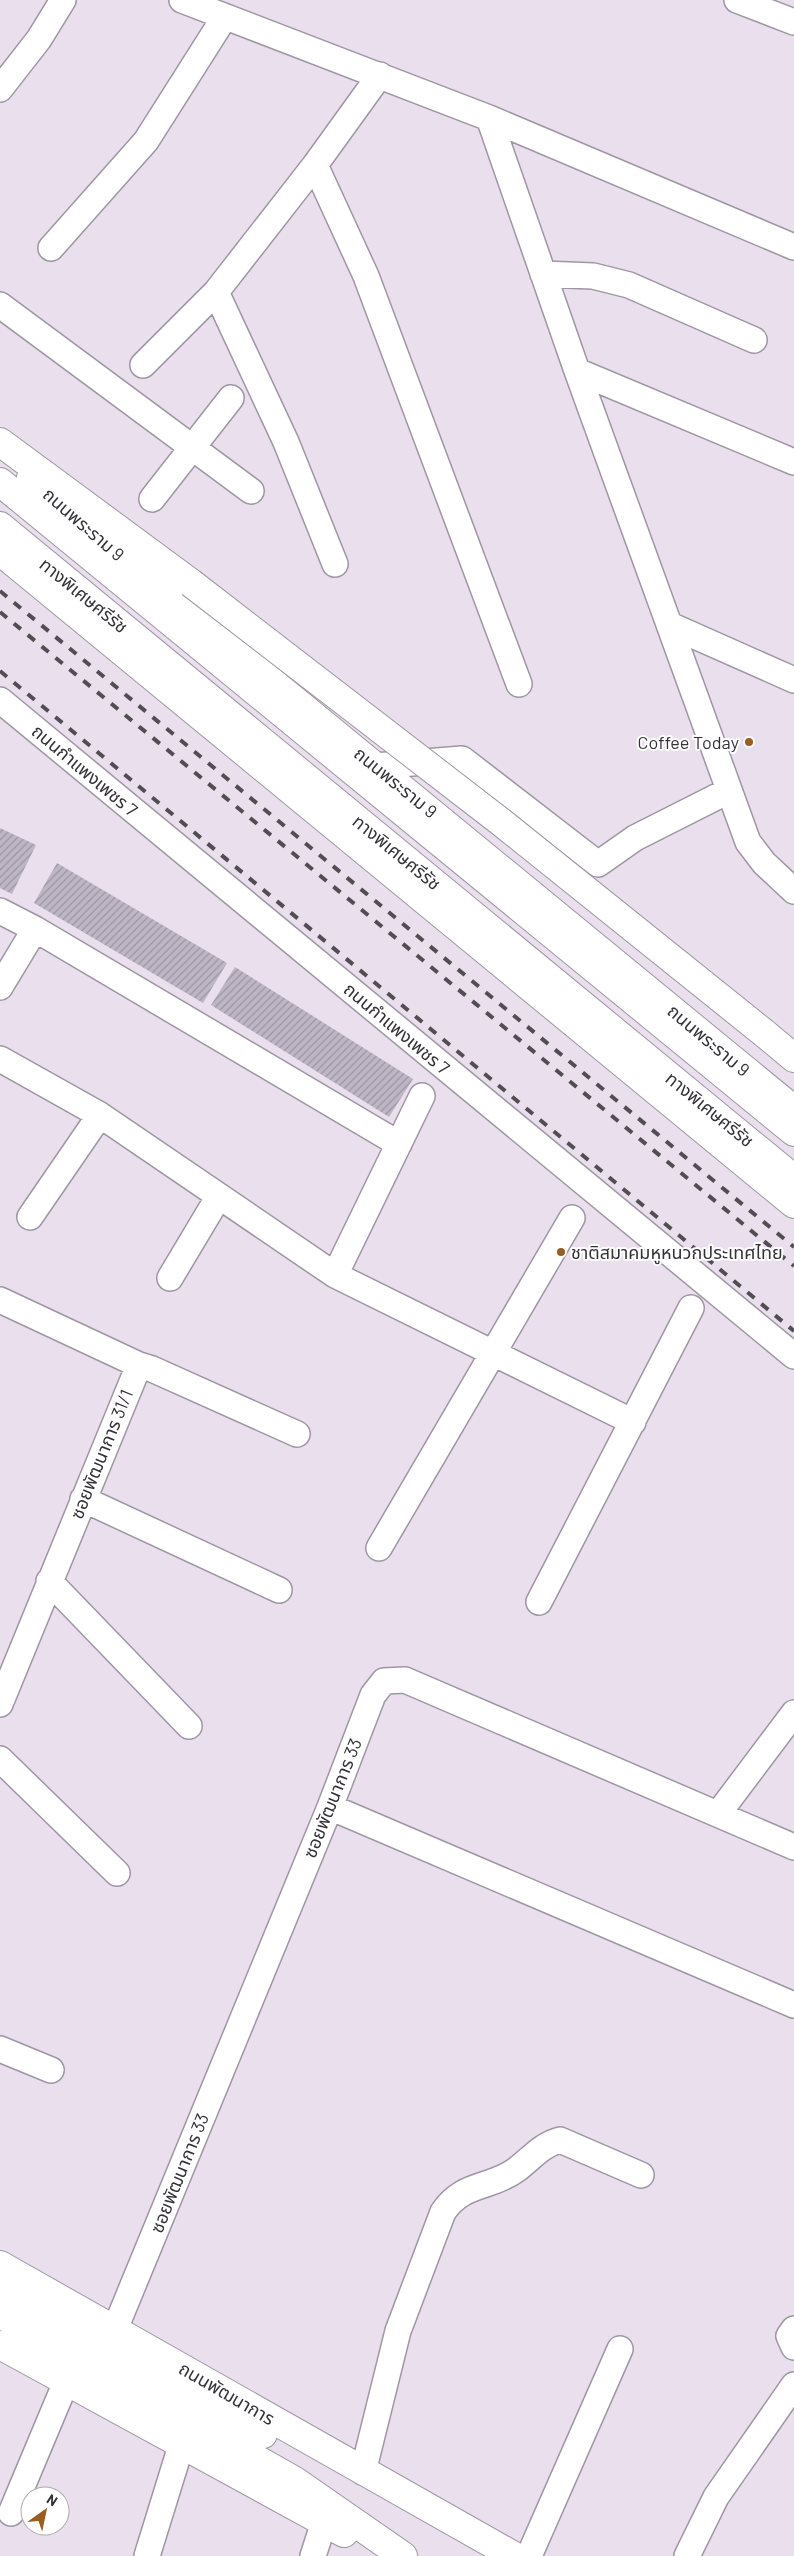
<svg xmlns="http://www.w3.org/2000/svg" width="794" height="2556" font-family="Barlow,'Noto Sans Thai',sans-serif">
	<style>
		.building { fill: url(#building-hatch) }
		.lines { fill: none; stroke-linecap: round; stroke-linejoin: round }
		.minor-casing { stroke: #9f96a3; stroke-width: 28 }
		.major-casing { stroke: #9f96a3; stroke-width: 30 }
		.highway-casing { stroke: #9f96a3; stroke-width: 30 }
		.minor { stroke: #fff; stroke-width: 25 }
		.major { stroke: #fff; stroke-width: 28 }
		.highway { stroke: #fff; stroke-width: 28 }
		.rail { stroke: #514d53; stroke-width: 4; stroke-dasharray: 9 9; stroke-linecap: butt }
		.highway-bridge-casing { stroke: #9f96a3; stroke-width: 30; stroke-linecap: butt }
		.highway-bridge { stroke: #fff; stroke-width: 28 }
		.poi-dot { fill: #995d1f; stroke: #fff; stroke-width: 2 }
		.labels { text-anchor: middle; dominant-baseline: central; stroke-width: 4; stroke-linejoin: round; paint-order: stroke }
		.street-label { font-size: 18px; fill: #353237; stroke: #fff }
		.poi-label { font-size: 18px; fill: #353237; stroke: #fff; text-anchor: end }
	</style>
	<defs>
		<pattern id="building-hatch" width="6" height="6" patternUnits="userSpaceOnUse" patternTransform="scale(1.25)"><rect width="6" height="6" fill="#beb6c5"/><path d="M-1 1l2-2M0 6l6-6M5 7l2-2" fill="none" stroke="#9b95a1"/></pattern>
	</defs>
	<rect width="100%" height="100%" fill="#e9dfed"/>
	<!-- building -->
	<path class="building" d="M 0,828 L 36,845 L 12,894 L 0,888 Z
		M 57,863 L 227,963 L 203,1003 L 34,903 Z
		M 235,967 L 413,1079 L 389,1117 L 211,1005 Z"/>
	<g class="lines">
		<defs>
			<path id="minor" d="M 182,0 L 489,118 L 794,247
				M 737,0 L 794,22
				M 0,89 L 39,39 L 63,0
				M 489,118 L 577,371 L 748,842 L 764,863 L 794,891
				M 315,165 L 366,276 L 519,684
				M 51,248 L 146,141 L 224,18
				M 543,274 L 593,276 L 629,285 L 754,340
				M 216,292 L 286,442 L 335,564
				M 0,305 L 251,491
				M 143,365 L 216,292 L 315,165 L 380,75
				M 577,371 L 794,462
				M 152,499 L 231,398
				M 670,625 L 794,680
				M 0,700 L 794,1356
				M 375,766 L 462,759 L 598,864 L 635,838 L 728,791
				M 0,911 L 35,929 L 399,1144
				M 0,987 L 35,929
				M 0,1059 L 100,1115 L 335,1275 L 633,1422
				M 30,1217 L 100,1115
				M 335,1275 L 422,1096
				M 170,1278 L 219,1196
				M 0,1300 L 139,1365
				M 83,1499 L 279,1590
				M 379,1548 L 572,1218
				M 49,1581 L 189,1726
				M 539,1602 L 691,1308
				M 0,1704 L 139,1365 L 152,1369 L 297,1434
				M 0,1759 L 117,1873
				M 330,1807 L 794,2005
				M 718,1814 L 794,1713
				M 0,2049 L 51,2070
				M 115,2329 L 330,1807 L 373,1695 L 384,1681 L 405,1680 L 794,1847
				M 794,2329 L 789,2336 L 794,2347
				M 363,2472 L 398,2331 L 443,2212 C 463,2182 490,2189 516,2170 C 531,2159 541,2145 560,2140 L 641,2175
				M 11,2513 L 66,2382
				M 147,2556 L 181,2446
				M 313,2556 L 324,2522
				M 529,2556 L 620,2349
				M 687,2556 L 716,2497 L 794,2385"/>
			<path id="major" d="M 31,478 L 155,586 L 794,1110
				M 0,551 L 794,1204
				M 0,2265 L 514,2556
				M 0,2292 L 263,2434
				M 0,2314 L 295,2481 L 403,2556
				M 0,2345 L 344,2533"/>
			<path id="highway" d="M 0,442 L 191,583
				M 0,482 L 794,1132
				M 0,526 L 794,1179
				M 764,1033 L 794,1058"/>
		</defs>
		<!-- minor casing -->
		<use href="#minor" class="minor-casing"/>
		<!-- major casing -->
		<use href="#major" class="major-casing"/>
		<!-- highway casing -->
		<use href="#highway" class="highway-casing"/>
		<!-- minor -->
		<use href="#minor" class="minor"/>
		<!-- major -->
		<use href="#major" class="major"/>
		<!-- highway -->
		<use href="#highway" class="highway"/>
		<!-- rail -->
		<path class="rail" d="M 0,591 L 794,1247
			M 0,612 L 794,1266
			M 0,671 L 794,1331"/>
		<defs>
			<path id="highway-bridge" d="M 191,583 L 501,822 L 764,1033"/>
		</defs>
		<!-- highway-bridge casing -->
		<use href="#highway-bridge" class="highway-bridge-casing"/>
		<!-- highway-bridge -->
		<use href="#highway-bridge" class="highway-bridge"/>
	</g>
	<!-- markers -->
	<g class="poi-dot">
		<circle cx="749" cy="742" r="5"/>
		<circle cx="561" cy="1252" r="5"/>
	</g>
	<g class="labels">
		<!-- street labels -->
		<g class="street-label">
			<text transform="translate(84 524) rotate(41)">ถนนพระราม 9</text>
			<text transform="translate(84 595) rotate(39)">ทางพิเศษศรีรัช</text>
			<text transform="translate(85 770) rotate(40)">ถนนกำแพงเพชร 7</text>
			<text transform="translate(396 782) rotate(39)">ถนนพระราม 9</text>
			<text transform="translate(397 852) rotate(39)">ทางพิเศษศรีรัช</text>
			<text transform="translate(397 1028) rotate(40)">ถนนกำแพงเพชร 7</text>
			<text transform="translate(709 1040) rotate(40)">ถนนพระราม 9</text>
			<text transform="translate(710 1109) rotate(39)">ทางพิเศษศรีรัช</text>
			<text transform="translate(101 1454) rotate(-68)">ซอยพัฒนาการ 31/1</text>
			<text transform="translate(332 1798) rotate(-68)">ซอยพัฒนาการ 33</text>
			<text transform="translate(179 2173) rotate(-68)">ซอยพัฒนาการ 33</text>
			<text transform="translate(227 2393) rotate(30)">ถนนพัฒนาการ</text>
		</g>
		<!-- poi labels -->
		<g class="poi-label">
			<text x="739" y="742">Coffee Today</text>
			<text x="571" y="1252" text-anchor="start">ชาติสมาคมหูหนวกประเทศไทย</text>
		</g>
	</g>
	<!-- north arrow -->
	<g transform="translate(45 2511) rotate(33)"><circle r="24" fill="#ffffff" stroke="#aeadaf"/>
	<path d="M0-4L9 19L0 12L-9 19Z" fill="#995d1f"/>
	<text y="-8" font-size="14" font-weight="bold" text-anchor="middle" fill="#353237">N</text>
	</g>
</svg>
